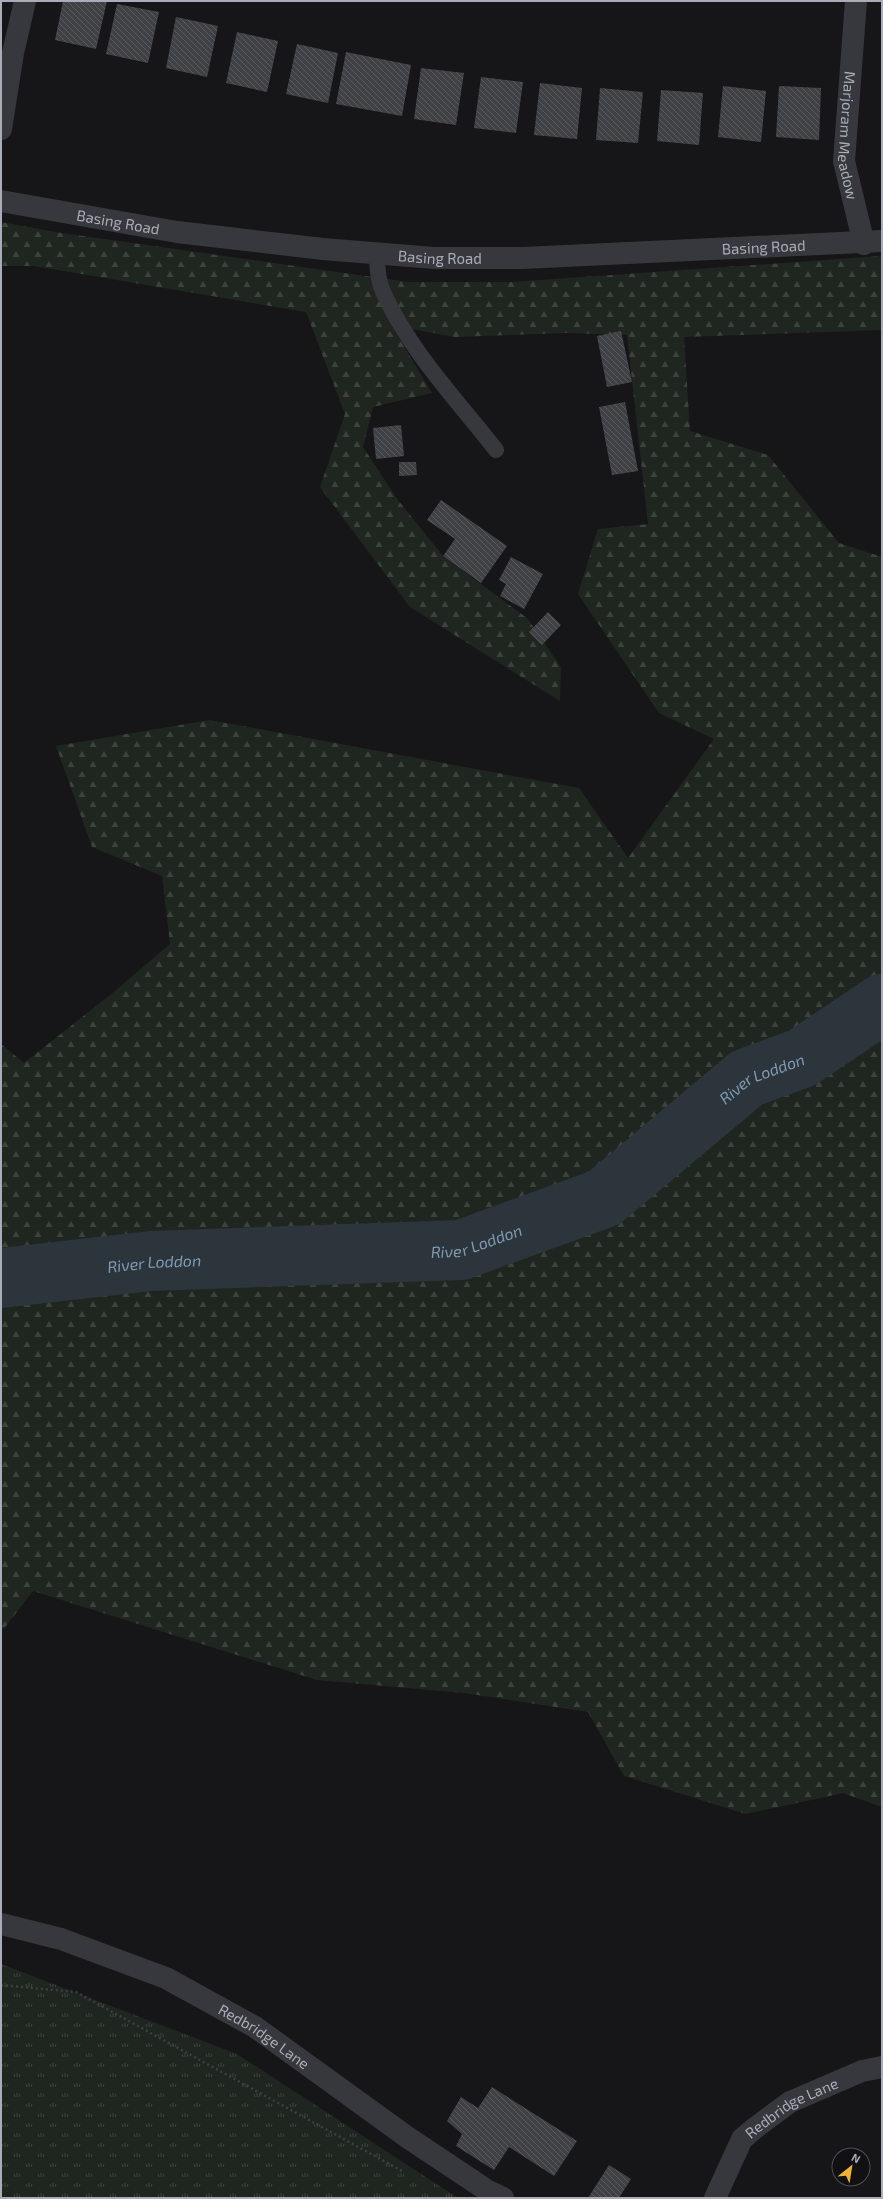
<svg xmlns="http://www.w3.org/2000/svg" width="883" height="2199" font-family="'Exo 2',sans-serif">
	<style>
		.grass { fill: url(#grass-tufts) }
		.forest { fill: url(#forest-firs) }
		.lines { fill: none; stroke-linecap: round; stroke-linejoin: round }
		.river { stroke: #2c353c; stroke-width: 60 }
		.building { fill: url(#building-back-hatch) }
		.path { stroke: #3d3f44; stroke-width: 2.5; stroke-dasharray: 2 3; stroke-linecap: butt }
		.service { stroke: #37383d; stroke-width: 16 }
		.minor { stroke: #37383d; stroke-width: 22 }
		.labels { text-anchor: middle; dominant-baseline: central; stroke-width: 4; stroke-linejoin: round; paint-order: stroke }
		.street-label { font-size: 15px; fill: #a8adb8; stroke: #111113 }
		.water-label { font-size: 16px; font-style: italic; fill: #7f9bb3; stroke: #111113 }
	</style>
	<defs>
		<pattern id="grass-tufts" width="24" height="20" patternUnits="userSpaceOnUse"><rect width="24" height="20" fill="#1e261f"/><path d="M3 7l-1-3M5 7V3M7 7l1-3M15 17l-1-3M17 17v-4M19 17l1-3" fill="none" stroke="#3c433d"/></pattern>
		<pattern id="forest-firs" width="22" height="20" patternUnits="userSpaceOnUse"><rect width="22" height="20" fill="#1e261f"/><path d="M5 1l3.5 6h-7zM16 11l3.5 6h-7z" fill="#3c433d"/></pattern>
		<pattern id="building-back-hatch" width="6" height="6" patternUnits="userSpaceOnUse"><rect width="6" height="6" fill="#404145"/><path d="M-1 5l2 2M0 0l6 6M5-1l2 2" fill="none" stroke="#595a5e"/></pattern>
	</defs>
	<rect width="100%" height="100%" fill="#161618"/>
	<!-- grass -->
	<path class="grass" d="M 1,1964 L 237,2054 L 458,2198 L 1,2198 Z"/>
	<!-- forest -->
	<path class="forest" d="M 1,222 L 55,232 L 408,282 L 512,282 L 882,256 L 882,330 L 684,337 L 690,431 L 768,455 L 839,543 L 882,557 L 882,1807 L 843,1793 L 746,1814 L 624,1776 L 588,1712 L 464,1693 L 317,1680 L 33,1591 L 3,1630 L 1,1628 L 1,1044 L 24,1063 L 115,991 L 170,944 L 162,876 L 92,847 L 56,746 L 210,720 L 579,788 L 628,858 L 714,739 L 659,713 L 578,594 L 598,529 L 648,524 L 627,335 L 567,333 L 455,337 L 391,325 L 432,393 L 373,407 L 363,447 L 398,500 L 443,556 L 527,618 L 561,667 L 560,701 L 410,607 L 320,487 L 345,414 L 306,312 L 34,266 L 1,266 Z"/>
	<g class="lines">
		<!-- river -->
		<path class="river" id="s1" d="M 1,1278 L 151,1261 L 461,1250 L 604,1198 L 747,1078 L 802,1058 L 882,1004"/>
	</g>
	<!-- building -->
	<path class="building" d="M 63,1 L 107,1 L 96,49 L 55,40 Z
		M 117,4 L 159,12 L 148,63 L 106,54 Z
		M 176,17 L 218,26 L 207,77 L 166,68 Z
		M 237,32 L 278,41 L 267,92 L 226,83 Z
		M 297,44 L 338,53 L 328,103 L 286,94 Z
		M 346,52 L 411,65 L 402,116 L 336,104 Z
		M 421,68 L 464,73 L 456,125 L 414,119 Z
		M 481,77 L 523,82 L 516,133 L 474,128 Z
		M 540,83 L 582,88 L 577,139 L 534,135 Z
		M 723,86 L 766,91 L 761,142 L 718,137 Z
		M 779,86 L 821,88 L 819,140 L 776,137 Z
		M 600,88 L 643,92 L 638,143 L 596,140 Z
		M 661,90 L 703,93 L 699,145 L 657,141 Z
		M 621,331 L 632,382 L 607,387 L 597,336 Z
		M 625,402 L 638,471 L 612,475 L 599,407 Z
		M 401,425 L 404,456 L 376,459 L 373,428 Z
		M 399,462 L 416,462 L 417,475 L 399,476 Z
		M 441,500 L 507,546 L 481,583 L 443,556 L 455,539 L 427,520 Z
		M 511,557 L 543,574 L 524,609 L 500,596 L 506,584 L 499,580 Z
		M 548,612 L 561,625 L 542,645 L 529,632 Z
		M 492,2087 L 577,2141 L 554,2176 L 509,2147 L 494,2170 L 456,2146 L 462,2134 L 447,2121 L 461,2097 L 478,2108 Z
		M 609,2165 L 631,2179 L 619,2198 L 588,2198 Z"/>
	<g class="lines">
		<!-- path -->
		<path class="path" d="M 1,1985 L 76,1992 L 402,2171"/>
		<!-- service -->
		<path class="service" d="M 377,255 C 377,267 378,282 384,294 C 410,351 457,400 496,450"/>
		<!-- minor -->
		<g class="minor">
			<path id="s2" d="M 856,1 L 844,161 L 864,244"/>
			<path d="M 1,129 L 13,53 L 25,1"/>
			<path id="s3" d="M 1,201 L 177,232 L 323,249 L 434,258 L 523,258 L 882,241"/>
			<path id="s4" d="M 1,1924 L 61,1939 L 166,1978 L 255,2027 L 407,2137 L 488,2191 L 503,2198"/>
			<path id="s5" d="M 715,2198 L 742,2139 L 755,2128 L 790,2102 L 862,2071 L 882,2067"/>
		</g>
	</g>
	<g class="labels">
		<!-- street labels -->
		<g class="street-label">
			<text stroke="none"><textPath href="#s2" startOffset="135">Marjoram Meadow</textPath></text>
			<text stroke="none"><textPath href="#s3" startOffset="119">Basing Road</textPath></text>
			<text stroke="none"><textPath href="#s3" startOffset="767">Basing Road</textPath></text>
			<text stroke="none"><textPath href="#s3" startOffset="443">Basing Road</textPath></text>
			<text stroke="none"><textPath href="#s4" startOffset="288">Redbridge Lane</textPath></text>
			<text stroke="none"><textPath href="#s5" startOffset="124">Redbridge Lane</textPath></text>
		</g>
		<!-- water labels -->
		<g class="water-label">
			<text stroke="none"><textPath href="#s1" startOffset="813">River Loddon</textPath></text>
			<text stroke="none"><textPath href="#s1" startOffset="478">River Loddon</textPath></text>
			<text stroke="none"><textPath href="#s1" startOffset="154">River Loddon</textPath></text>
		</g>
	</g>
	<!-- border -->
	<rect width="883" height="2199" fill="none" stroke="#a8adb8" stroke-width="4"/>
	<!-- north arrow -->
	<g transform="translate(851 2167) rotate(30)"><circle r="19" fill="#111113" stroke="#4d4f55"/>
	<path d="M0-3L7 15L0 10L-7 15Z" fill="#f2b134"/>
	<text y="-6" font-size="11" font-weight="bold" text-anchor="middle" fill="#a8adb8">N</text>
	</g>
</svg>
